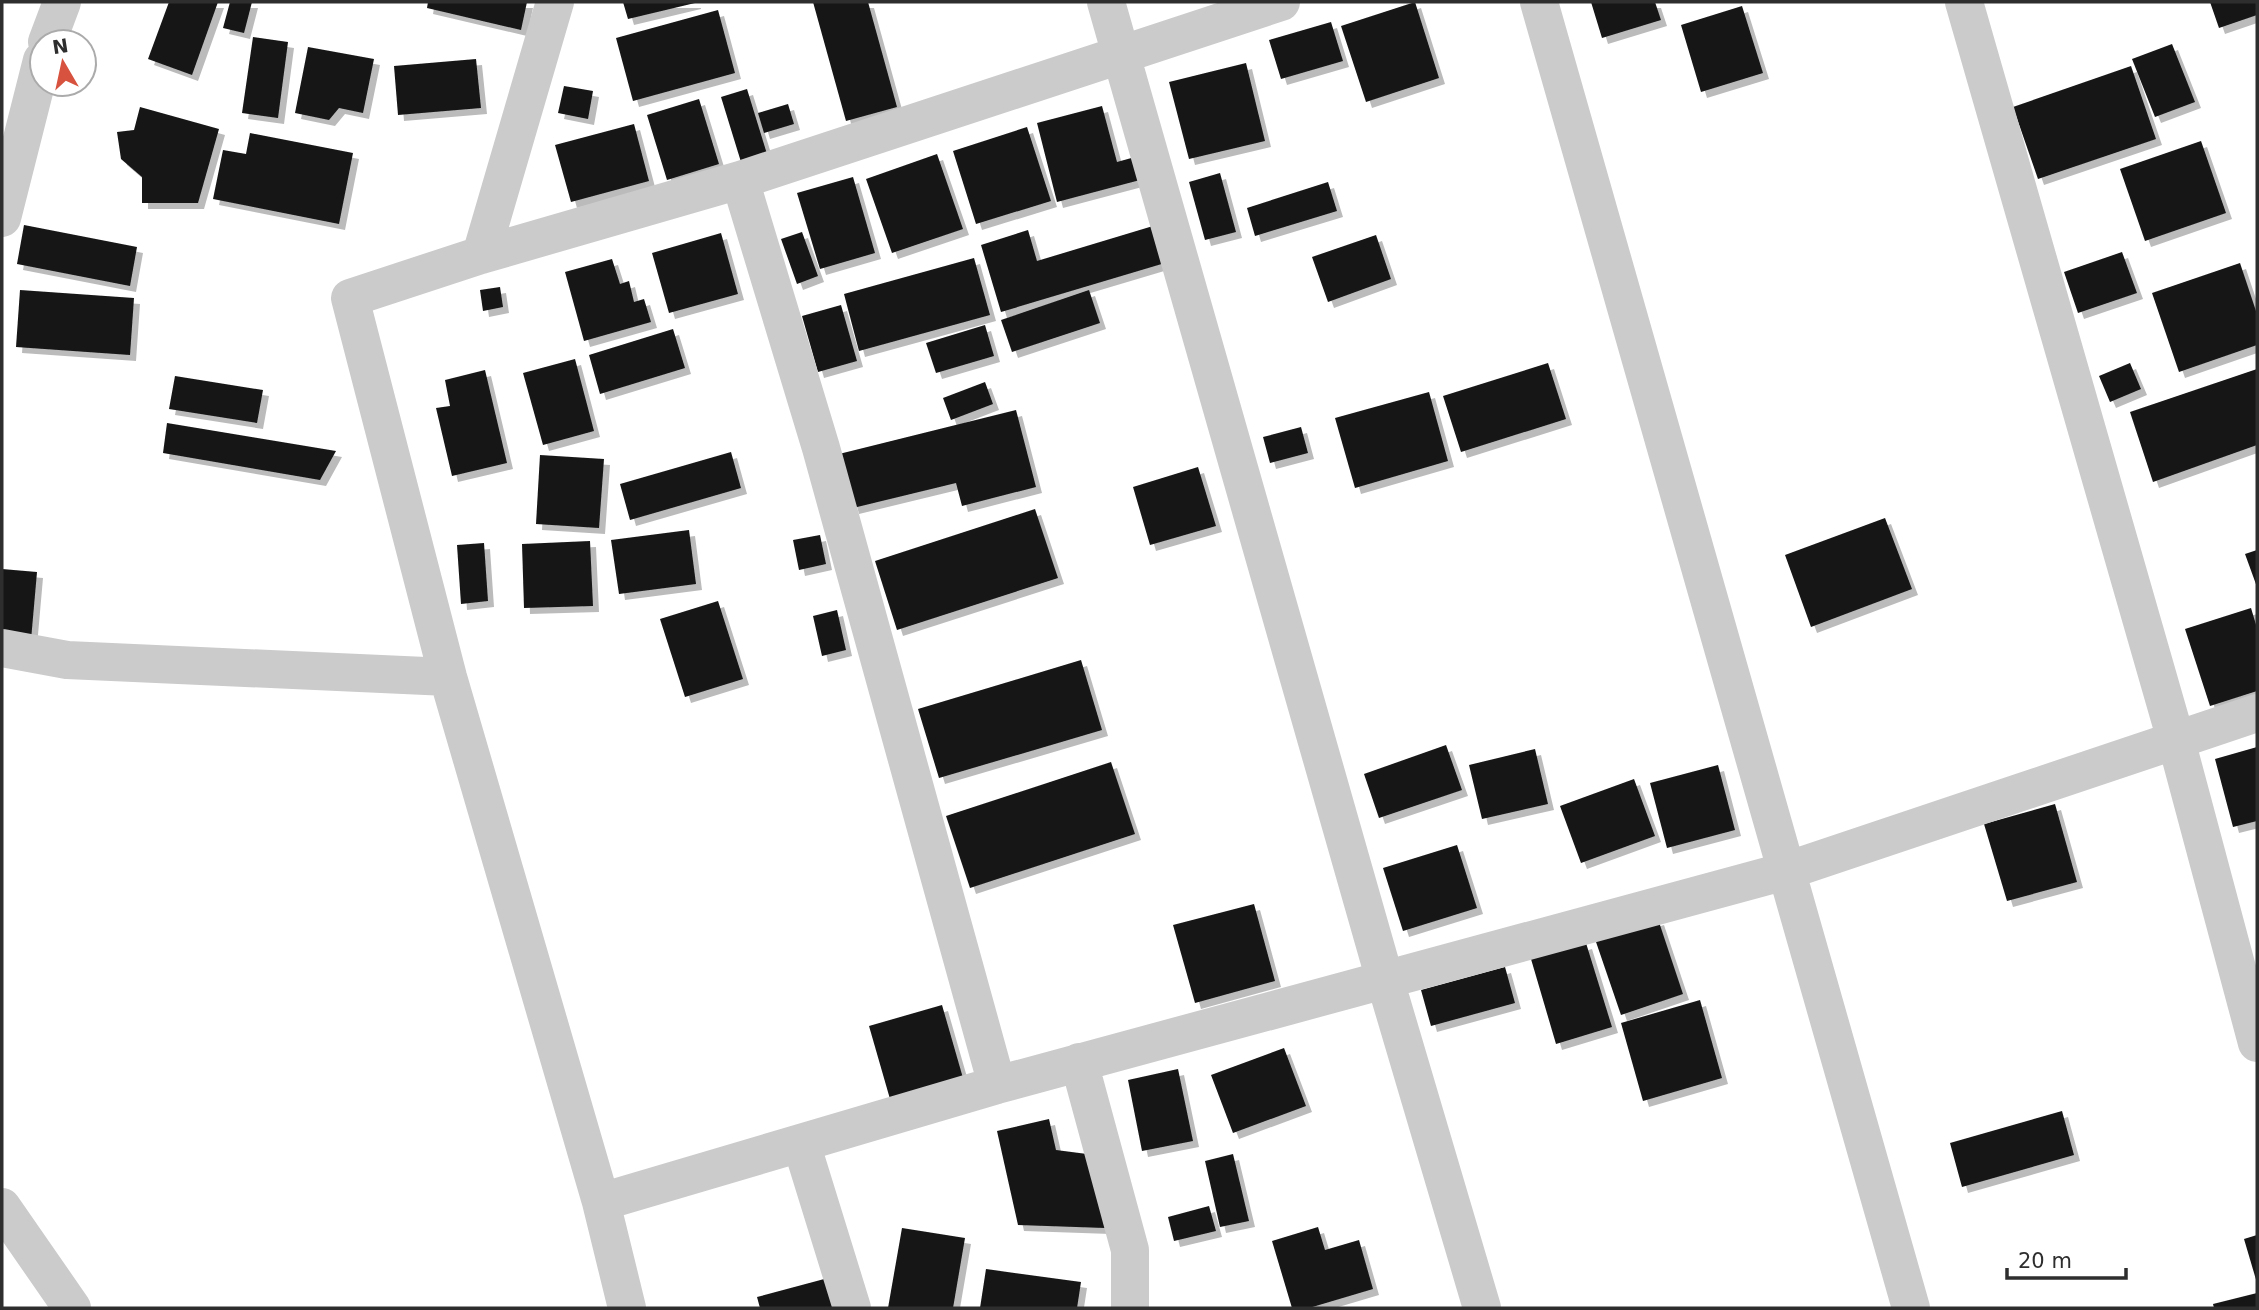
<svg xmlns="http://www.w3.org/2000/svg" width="2259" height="1310" font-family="'DejaVu Sans',sans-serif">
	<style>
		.building { fill: #151515; filter: url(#shadow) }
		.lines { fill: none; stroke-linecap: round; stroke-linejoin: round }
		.minor { stroke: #cbcbcb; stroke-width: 38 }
	</style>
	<defs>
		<filter id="shadow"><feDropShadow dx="6" dy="6" stdDeviation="0" flood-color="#0004"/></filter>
	</defs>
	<rect width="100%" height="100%" fill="#fff"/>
	<!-- building -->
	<path class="building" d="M 169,2 L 218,2 L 192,75 L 148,59 Z
		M 230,2 L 252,2 L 244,33 L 223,28 Z
		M 428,2 L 527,2 L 521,30 L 427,8 Z
		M 623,2 L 695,2 L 695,3 L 628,19 Z
		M 813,2 L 868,2 L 897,107 L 846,121 Z
		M 1415,2 L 1439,78 L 1366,102 L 1341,26 Z
		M 1591,2 L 1655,2 L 1661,20 L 1602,38 Z
		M 2210,2 L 2257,2 L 2257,15 L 2219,28 Z
		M 1742,6 L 1763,73 L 1701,92 L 1681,25 Z
		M 718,10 L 735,73 L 633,101 L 616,38 Z
		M 1331,22 L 1343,61 L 1281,79 L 1269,40 Z
		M 253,37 L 288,42 L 278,118 L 242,113 Z
		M 2172,44 L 2195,102 L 2155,117 L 2132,59 Z
		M 308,47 L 374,59 L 363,113 L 339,108 L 329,120 L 295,113 Z
		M 476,59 L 481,108 L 398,115 L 394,66 Z
		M 1246,63 L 1265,141 L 1189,159 L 1169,82 Z
		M 2131,66 L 2156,139 L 2038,179 L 2013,107 Z
		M 564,86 L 593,91 L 588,119 L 558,113 Z
		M 747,89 L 767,154 L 741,162 L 721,97 Z
		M 699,99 L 719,164 L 667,180 L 647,115 Z
		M 788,104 L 794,124 L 764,133 L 758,113 Z
		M 1102,106 L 1117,162 L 1135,157 L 1140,180 L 1057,202 L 1037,123 Z
		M 140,107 L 219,129 L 198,203 L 142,203 L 142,177 L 121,159 L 117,132 L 134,130 Z
		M 634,124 L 649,181 L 571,202 L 555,145 Z
		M 1027,127 L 1051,201 L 976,224 L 953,151 Z
		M 250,133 L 353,153 L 339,224 L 213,199 L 223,150 L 246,154 Z
		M 2201,141 L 2226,213 L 2145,241 L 2120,169 Z
		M 937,154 L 963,229 L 892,253 L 866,179 Z
		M 1220,173 L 1236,232 L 1205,240 L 1189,182 Z
		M 853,177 L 875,253 L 820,269 L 797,193 Z
		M 1328,182 L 1337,211 L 1255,236 L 1247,208 Z
		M 24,225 L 137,247 L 130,286 L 17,264 Z
		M 1153,226 L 1165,263 L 1001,312 L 981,245 L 1028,230 L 1037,261 Z
		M 802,232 L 818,276 L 797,284 L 781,239 Z
		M 721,233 L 738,294 L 669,313 L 652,253 Z
		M 1376,235 L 1391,279 L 1328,302 L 1312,257 Z
		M 2122,252 L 2137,293 L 2078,313 L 2064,272 Z
		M 974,258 L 990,315 L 859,351 L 844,294 Z
		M 612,259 L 620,284 L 629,281 L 634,302 L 644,299 L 651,322 L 584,341 L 565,272 Z
		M 2240,263 L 2257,314 L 2257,345 L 2179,372 L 2152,293 Z
		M 500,287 L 503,307 L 483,311 L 480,290 Z
		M 20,290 L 134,298 L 130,355 L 16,347 Z
		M 1089,290 L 1100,323 L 1012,352 L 1001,320 Z
		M 841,305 L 857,361 L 818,372 L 802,316 Z
		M 985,325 L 994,356 L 936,373 L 926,343 Z
		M 673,329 L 685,368 L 600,394 L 589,355 Z
		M 575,359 L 594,431 L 543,445 L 523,373 Z
		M 1548,363 L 1566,419 L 1461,452 L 1443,396 Z
		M 2130,363 L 2141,389 L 2110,402 L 2099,376 Z
		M 2257,369 L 2257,445 L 2153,482 L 2130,412 Z
		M 485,370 L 507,463 L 452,476 L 436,408 L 450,406 L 445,380 Z
		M 175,376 L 263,390 L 257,423 L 169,409 Z
		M 985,382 L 993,404 L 951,420 L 943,398 Z
		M 1429,392 L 1448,461 L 1355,488 L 1335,418 Z
		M 1016,410 L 1036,487 L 962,506 L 956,483 L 853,508 L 839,454 Z
		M 167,423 L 336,451 L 320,480 L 163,453 Z
		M 1301,427 L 1308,453 L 1270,463 L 1263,437 Z
		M 731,452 L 741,488 L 630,520 L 620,484 Z
		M 540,455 L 604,459 L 599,528 L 536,524 Z
		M 1198,467 L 1216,526 L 1150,545 L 1133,487 Z
		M 1035,509 L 1058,578 L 897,630 L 875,561 Z
		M 1885,518 L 1912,589 L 1811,627 L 1785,555 Z
		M 689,530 L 696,584 L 619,594 L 611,540 Z
		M 820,535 L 826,564 L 799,570 L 793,540 Z
		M 590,541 L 593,606 L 524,608 L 522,544 Z
		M 484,543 L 488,601 L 461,604 L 457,545 Z
		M 2257,550 L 2257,587 L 2245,554 Z
		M 2,569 L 37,572 L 31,640 L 2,638 Z
		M 718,601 L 743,679 L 685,697 L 660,619 Z
		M 2251,608 L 2257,628 L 2257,691 L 2210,706 L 2185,629 Z
		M 837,610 L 846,650 L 822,656 L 813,616 Z
		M 1081,660 L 1102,730 L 939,778 L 918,709 Z
		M 1446,745 L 1462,790 L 1379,818 L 1364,774 Z
		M 2257,747 L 2257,821 L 2233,827 L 2215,759 Z
		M 1535,749 L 1548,804 L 1482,819 L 1469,765 Z
		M 1111,762 L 1135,834 L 970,888 L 946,816 Z
		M 1718,765 L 1735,830 L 1667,848 L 1650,783 Z
		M 1634,779 L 1655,836 L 1581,863 L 1560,806 Z
		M 2055,804 L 2077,882 L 2007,901 L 1984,824 Z
		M 1457,845 L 1477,908 L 1403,931 L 1383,868 Z
		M 1254,904 L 1275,981 L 1195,1003 L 1173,925 Z
		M 1658,919 L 1683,994 L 1621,1015 L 1595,939 Z
		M 1586,943 L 1612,1027 L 1556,1044 L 1531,959 Z
		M 1505,967 L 1515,1003 L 1431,1026 L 1421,990 Z
		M 1700,1000 L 1722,1078 L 1643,1101 L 1621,1023 Z
		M 942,1005 L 963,1078 L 890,1099 L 869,1026 Z
		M 1284,1048 L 1306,1106 L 1233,1133 L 1211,1075 Z
		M 1178,1069 L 1193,1141 L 1142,1151 L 1128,1080 Z
		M 2062,1111 L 2074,1155 L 1962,1187 L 1950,1143 Z
		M 1049,1119 L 1056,1150 L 1087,1154 L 1105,1228 L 1018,1225 L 997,1131 Z
		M 1233,1154 L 1249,1221 L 1220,1227 L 1205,1161 Z
		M 1209,1206 L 1216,1231 L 1174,1241 L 1168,1217 Z
		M 1318,1227 L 1325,1250 L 1359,1240 L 1373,1289 L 1309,1308 L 1292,1308 L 1272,1241 Z
		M 902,1228 L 965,1238 L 953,1308 L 888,1308 Z
		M 2257,1235 L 2257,1283 L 2244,1239 Z
		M 986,1269 L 1081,1282 L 1077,1308 L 980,1308 Z
		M 828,1278 L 836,1308 L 760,1308 L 757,1297 Z
		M 2257,1293 L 2257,1308 L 2214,1308 L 2213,1304 Z"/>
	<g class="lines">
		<!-- minor -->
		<path class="minor" d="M 1106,2 L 1385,980 L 1482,1308
			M 1281,2 L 740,180 L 481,255 L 350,298 L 448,677 L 601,1202 L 997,1085 L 1786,871 L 2257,713
			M 1539,2 L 1911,1308
			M 1964,2 L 2176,740 L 2257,1043
			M 47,42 L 62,2
			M 740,180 L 821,448 L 997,1085
			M 2,218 L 42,60
			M 481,255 L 555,2
			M 2,648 L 67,660 L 448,677
			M 1079,1062 L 1130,1250 L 1130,1308
			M 801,1143 L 852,1308
			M 601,1202 L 627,1308
			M 2,1207 L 72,1308"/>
	</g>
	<!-- border -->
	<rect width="2259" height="1310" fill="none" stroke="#2e2e2e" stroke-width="7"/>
	<!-- north arrow -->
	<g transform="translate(63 63) rotate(351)"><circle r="33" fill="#ffffff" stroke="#ababab" stroke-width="2"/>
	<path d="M0-5L12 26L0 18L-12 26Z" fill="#d7533f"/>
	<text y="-10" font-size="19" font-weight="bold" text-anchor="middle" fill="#2e2e2e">N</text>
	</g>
	<!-- scale -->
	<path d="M2007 1268v10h119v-10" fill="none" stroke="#2e2e2e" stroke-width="3.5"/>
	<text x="2018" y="1268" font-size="21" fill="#2e2e2e" stroke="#ffffff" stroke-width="5" paint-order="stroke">20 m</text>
</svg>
